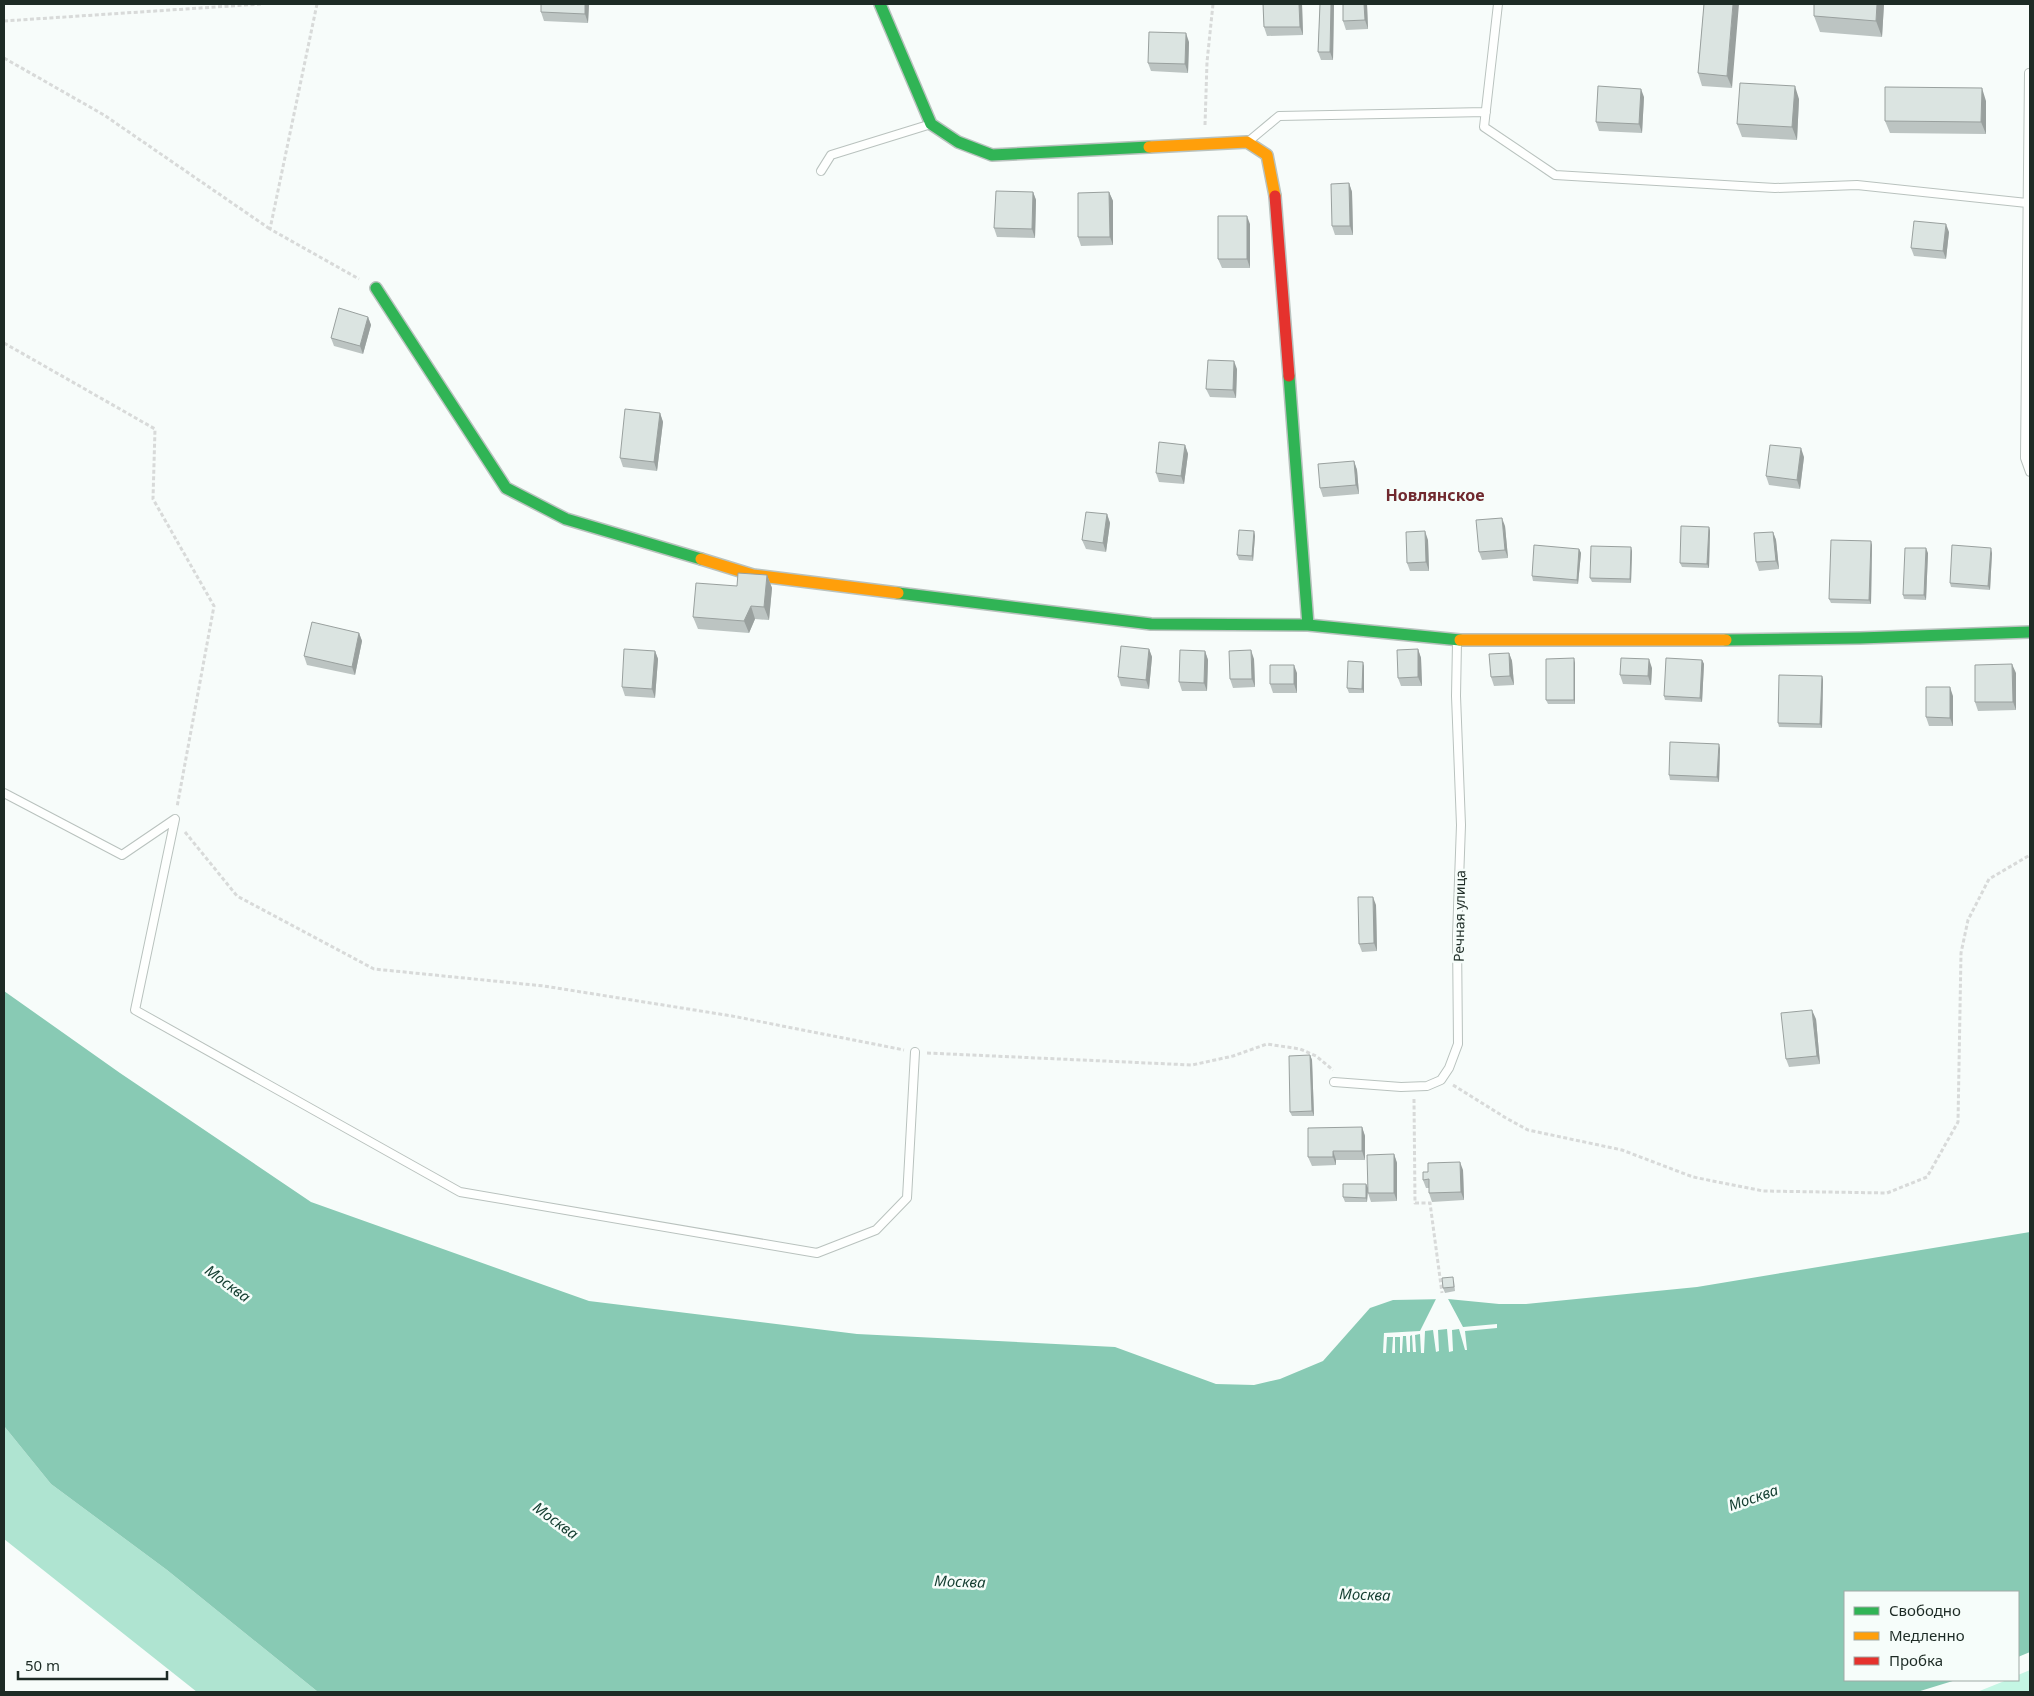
<svg xmlns="http://www.w3.org/2000/svg" width="2034" height="1696" font-family="'Noto Sans',sans-serif">
	<style>
		.green { fill: #c4f6e4 }
		.forest { fill: #afe4d1 }
		.water { fill: #88cab4 }
		.pier { fill: #f7fcfa }
		.lines { fill: none; stroke-linecap: round; stroke-linejoin: round }
		.lane-casing { stroke: #b9c2be; stroke-width: 10 }
		.fast-casing { stroke: #b9c2be; stroke-width: 14 }
		.slow-casing { stroke: #b9c2be; stroke-width: 14 }
		.jam-casing { stroke: #b9c2be; stroke-width: 14 }
		.path { stroke: #d8dad9; stroke-width: 3; stroke-dasharray: 4 2.5; stroke-linecap: butt }
		.lane { stroke: #fefffe; stroke-width: 8 }
		.fast { stroke: #30b455; stroke-width: 11 }
		.slow { stroke: #ff9f0a; stroke-width: 11 }
		.jam { stroke: #e5322d; stroke-width: 11 }
		.wall { fill: #bcc4c2 }
		.shaded-wall { fill: #99a09e }
		.building { fill: #dbe4e1; stroke: #99a09e }
		.labels { text-anchor: middle; dominant-baseline: central; stroke-width: 5; stroke-linejoin: round; paint-order: stroke }
		.street-label { font-size: 14px; fill: #1d2b25; stroke: #f6fdfa }
		.water-label { font-size: 15px; font-style: italic; fill: #133d30; stroke: #f6fdfa }
		.quarter-label { font-size: 16px; font-weight: bold; fill: #70292e; stroke: #f6fdfa }
	</style>
	<rect width="100%" height="100%" fill="#f7fcfa"/>
	<!-- green -->
	<path class="green" d="M 2030,1670 L 2030,1692 L 1977,1692 L 2007,1680 L 2018,1680 L 2018,1675 Z"/>
	<!-- forest -->
	<path class="forest" d="M 4,1426 L 51,1484 L 167,1570 L 318,1692 L 197,1692 L 4,1539 Z"/>
	<!-- water -->
	<path class="water" d="M 4,991 L 120,1073 L 311,1202 L 589,1301 L 857,1334 L 1115,1347 L 1216,1384 L 1254,1385 L 1280,1379 L 1323,1361 L 1370,1308 L 1393,1300 L 1448,1299 L 1499,1304 L 1526,1304 L 1697,1287 L 2030,1232 L 2030,1652 L 2018,1657 L 2018,1592 L 1845,1592 L 1845,1680 L 1956,1680 L 1917,1692 L 318,1692 L 167,1570 L 51,1484 L 4,1426 Z"/>
	<!-- pier -->
	<path class="pier" d="M 1437,1297 L 1447,1297 L 1463,1327 L 1497,1324 L 1497,1328 L 1465,1331 L 1467,1350 L 1465,1350 L 1459,1329 L 1452,1330 L 1453,1351 L 1449,1352 L 1447,1329 L 1438,1330 L 1439,1351 L 1436,1352 L 1433,1330 L 1425,1331 L 1424,1353 L 1421,1353 L 1420,1334 L 1415,1335 L 1416,1352 L 1413,1352 L 1412,1335 L 1410,1336 L 1410,1352 L 1407,1352 L 1406,1336 L 1403,1336 L 1402,1353 L 1400,1353 L 1400,1337 L 1395,1337 L 1395,1353 L 1392,1353 L 1393,1337 L 1387,1337 L 1386,1353 L 1383,1353 L 1384,1333 L 1420,1331 Z"/>
	<g class="lines">
		<defs>
			<path id="lane" d="M 1498,4 L 1484,127 L 1555,175 L 1775,188 L 1857,185 L 2027,203
				M 2029,73 L 2025,458 L 2030,472
				M 1249,141 L 1279,116 L 1486,112
				M 821,171 L 831,155 L 928,125
				M 4,793 L 122,855 L 175,819 L 135,1010 L 460,1192 L 817,1253 L 876,1230 L 907,1198 L 915,1052
				M 1334,1082 L 1401,1087 L 1427,1086 L 1441,1080 L 1449,1068 L 1458,1044 L 1457,936 L 1461,825 L 1456,696 L 1457,642"/>
			<path id="fast" d="M 880,4 L 931,124 L 958,142 L 992,155 L 1149,147
				M 376,288 L 506,488 L 566,519 L 701,559
				M 1289,376 L 1308,625
				M 898,593 L 1151,624 L 1308,625 L 1460,640
				M 1726,640 L 1860,638 L 2030,632"/>
			<path id="slow" d="M 1149,147 L 1247,142 L 1267,155 L 1275,196
				M 701,559 L 753,575 L 898,593
				M 1460,640 L 1726,640"/>
			<path id="jam" d="M 1275,196 L 1289,376"/>
		</defs>
		<!-- lane casing -->
		<use href="#lane" class="lane-casing"/>
		<!-- fast casing -->
		<use href="#fast" class="fast-casing"/>
		<!-- slow casing -->
		<use href="#slow" class="slow-casing"/>
		<!-- jam casing -->
		<use href="#jam" class="jam-casing"/>
		<!-- path -->
		<path class="path" d="M 317,4 L 270,229 L 359,279
			M 4,21 L 261,4
			M 4,58 L 104,115 L 270,229
			M 1205,125 L 1207,62 L 1213,4
			M 4,343 L 155,429 L 153,499 L 214,606 L 177,807
			M 185,832 L 237,896 L 374,969 L 544,986 L 732,1016 L 904,1050
			M 927,1053 L 1192,1065 L 1233,1056 L 1267,1044 L 1300,1049 L 1316,1056 L 1333,1070
			M 1453,1085 L 1506,1118 L 1528,1130 L 1622,1150 L 1693,1177 L 1763,1191 L 1887,1193 L 1927,1177 L 1958,1122 L 1961,953 L 1968,920 L 1989,879 L 2030,855
			M 1414,1099 L 1415,1203 L 1430,1203 L 1442,1293"/>
		<!-- lane -->
		<use href="#lane" class="lane"/>
		<!-- fast -->
		<use href="#fast" class="fast"/>
		<!-- slow -->
		<use href="#slow" class="slow"/>
		<!-- jam -->
		<use href="#jam" class="jam"/>
	</g>
	<!-- wall -->
	<path class="wall" d="M 541,4 L 589,4 L 588,23 L 544,21 L 541,12 Z
		M 1263,4 L 1302,4 L 1303,35 L 1267,36 L 1264,27 Z
		M 1320,4 L 1334,4 L 1333,60 L 1321,60 L 1318,52 Z
		M 1343,4 L 1367,4 L 1368,29 L 1346,30 L 1343,21 Z
		M 1704,4 L 1732,88 L 1702,86 L 1698,73 Z
		M 1884,4 L 1882,37 L 1820,32 L 1814,16 Z
		M 1189,42 L 1188,73 L 1151,71 L 1148,63 Z
		M 1644,97 L 1642,133 L 1599,131 L 1596,122 Z
		M 1799,99 L 1797,140 L 1742,137 L 1737,124 Z
		M 1986,101 L 1986,134 L 1890,133 L 1885,121 Z
		M 1349,183 L 1352,192 L 1353,235 L 1335,235 L 1332,226 Z
		M 1033,192 L 1036,200 L 1035,238 L 997,237 L 994,228 Z
		M 1109,192 L 1113,201 L 1113,245 L 1081,246 L 1078,237 Z
		M 1250,224 L 1250,268 L 1222,268 L 1218,259 Z
		M 1949,232 L 1946,259 L 1914,256 L 1911,248 Z
		M 368,317 L 371,325 L 363,354 L 334,346 L 331,338 Z
		M 1237,369 L 1236,398 L 1210,397 L 1206,389 Z
		M 660,413 L 663,422 L 657,471 L 623,467 L 620,458 Z
		M 1185,445 L 1188,454 L 1184,484 L 1159,482 L 1156,473 Z
		M 1804,457 L 1800,489 L 1769,485 L 1766,476 Z
		M 1354,461 L 1357,470 L 1359,494 L 1323,497 L 1320,488 Z
		M 1107,514 L 1110,523 L 1106,552 L 1086,549 L 1082,540 Z
		M 1505,526 L 1508,558 L 1482,560 L 1479,552 Z
		M 1709,527 L 1710,531 L 1709,568 L 1682,567 L 1680,563 Z
		M 1254,531 L 1255,536 L 1253,561 L 1239,560 L 1237,555 Z
		M 1773,532 L 1776,540 L 1779,569 L 1759,571 L 1756,562 Z
		M 1428,540 L 1429,571 L 1410,571 L 1407,563 Z
		M 1872,545 L 1871,604 L 1831,603 L 1829,599 Z
		M 1579,549 L 1581,553 L 1578,584 L 1533,581 L 1532,576 Z
		M 1632,551 L 1631,583 L 1592,582 L 1590,578 Z
		M 1928,553 L 1926,600 L 1904,599 L 1903,595 Z
		M 1992,553 L 1990,590 L 1951,587 L 1950,583 Z
		M 767,575 L 772,588 L 769,620 L 755,619 L 749,633 L 698,629 L 693,617 L 737,586 Z
		M 359,633 L 362,641 L 355,675 L 307,665 L 304,656 Z
		M 1149,649 L 1152,657 L 1149,689 L 1121,686 L 1118,677 Z
		M 1418,649 L 1421,658 L 1422,686 L 1401,686 L 1398,678 Z
		M 655,651 L 658,659 L 655,698 L 625,696 L 622,687 Z
		M 1205,651 L 1208,660 L 1207,691 L 1182,691 L 1179,682 Z
		M 1509,653 L 1512,661 L 1514,685 L 1494,686 L 1491,677 Z
		M 1254,659 L 1255,687 L 1233,688 L 1230,679 Z
		M 1702,660 L 1704,664 L 1702,702 L 1665,700 L 1664,696 Z
		M 1575,663 L 1575,704 L 1548,704 L 1546,700 Z
		M 1364,666 L 1364,693 L 1349,693 L 1347,688 Z
		M 1652,668 L 1651,685 L 1623,684 L 1620,675 Z
		M 1297,673 L 1297,693 L 1273,693 L 1270,684 Z
		M 2016,673 L 2016,710 L 1978,711 L 1975,702 Z
		M 1822,676 L 1823,680 L 1822,728 L 1779,727 L 1778,723 Z
		M 1953,696 L 1953,726 L 1929,726 L 1926,717 Z
		M 1720,748 L 1719,782 L 1670,780 L 1669,775 Z
		M 1376,905 L 1377,951 L 1362,952 L 1359,944 Z
		M 1816,1019 L 1820,1064 L 1789,1067 L 1786,1059 Z
		M 1310,1055 L 1312,1060 L 1314,1116 L 1292,1116 L 1290,1112 Z
		M 1362,1127 L 1365,1136 L 1365,1160 L 1336,1160 L 1336,1165 L 1312,1166 L 1308,1157 Z
		M 1394,1154 L 1397,1163 L 1397,1201 L 1371,1202 L 1368,1193 Z
		M 1463,1170 L 1464,1200 L 1432,1202 L 1429,1193 L 1429,1188 L 1426,1188 L 1423,1180 Z
		M 1366,1184 L 1368,1188 L 1367,1202 L 1345,1202 L 1343,1197 Z
		M 1454,1281 L 1455,1291 L 1445,1293 L 1443,1288 Z"/>
	<!-- shaded-wall -->
	<path class="shaded-wall" d="M 585,4 L 589,4 L 588,23 L 585,14 Z
		M 1299,4 L 1302,4 L 1303,35 L 1300,27 Z
		M 1331,4 L 1334,4 L 1333,60 L 1330,52 Z
		M 1364,4 L 1367,4 L 1368,29 L 1365,20 Z
		M 1733,4 L 1739,4 L 1732,88 L 1727,76 Z
		M 1877,4 L 1884,4 L 1882,37 L 1876,21 Z
		M 1186,33 L 1189,42 L 1188,73 L 1185,64 Z
		M 1795,86 L 1799,99 L 1797,140 L 1792,127 Z
		M 1982,88 L 1986,101 L 1986,134 L 1981,122 Z
		M 1641,89 L 1644,97 L 1642,133 L 1639,124 Z
		M 1349,183 L 1352,192 L 1353,235 L 1350,226 Z
		M 1033,192 L 1036,200 L 1035,238 L 1032,229 Z
		M 1109,192 L 1113,201 L 1113,245 L 1110,237 Z
		M 1247,216 L 1250,224 L 1250,268 L 1247,259 Z
		M 1946,224 L 1949,232 L 1946,259 L 1943,251 Z
		M 368,317 L 371,325 L 363,354 L 360,346 Z
		M 1234,361 L 1237,369 L 1236,398 L 1233,390 Z
		M 660,413 L 663,422 L 657,471 L 654,462 Z
		M 1185,445 L 1188,454 L 1184,484 L 1181,476 Z
		M 1801,448 L 1804,457 L 1800,489 L 1797,480 Z
		M 1354,461 L 1357,470 L 1359,494 L 1356,485 Z
		M 1107,514 L 1110,523 L 1106,552 L 1103,543 Z
		M 1502,518 L 1505,526 L 1508,558 L 1505,550 Z
		M 1709,527 L 1710,531 L 1709,568 L 1707,564 Z
		M 1254,531 L 1255,536 L 1253,561 L 1252,556 Z
		M 1425,531 L 1428,540 L 1429,571 L 1426,562 Z
		M 1773,532 L 1776,540 L 1779,569 L 1776,561 Z
		M 1871,541 L 1872,545 L 1871,604 L 1869,600 Z
		M 1631,547 L 1632,551 L 1631,583 L 1630,579 Z
		M 1926,548 L 1928,553 L 1926,600 L 1924,595 Z
		M 1991,548 L 1992,553 L 1990,590 L 1988,586 Z
		M 1579,549 L 1581,553 L 1578,584 L 1577,580 Z
		M 767,575 L 772,588 L 769,620 L 764,607 Z
		M 751,606 L 755,619 L 749,633 L 744,621 Z
		M 359,633 L 362,641 L 355,675 L 352,667 Z
		M 1149,649 L 1152,657 L 1149,689 L 1146,680 Z
		M 1418,649 L 1421,658 L 1422,686 L 1418,677 Z
		M 1251,650 L 1254,659 L 1255,687 L 1252,679 Z
		M 655,651 L 658,659 L 655,698 L 652,689 Z
		M 1205,651 L 1208,660 L 1207,691 L 1204,683 Z
		M 1509,653 L 1512,661 L 1514,685 L 1510,676 Z
		M 1574,658 L 1575,663 L 1575,704 L 1574,700 Z
		M 1649,659 L 1652,668 L 1651,685 L 1648,676 Z
		M 1702,660 L 1704,664 L 1702,702 L 1700,698 Z
		M 1363,662 L 1364,666 L 1364,693 L 1362,689 Z
		M 2012,664 L 2016,673 L 2016,710 L 2013,702 Z
		M 1294,665 L 1297,673 L 1297,693 L 1294,684 Z
		M 1822,676 L 1823,680 L 1822,728 L 1820,724 Z
		M 1950,687 L 1953,696 L 1953,726 L 1950,718 Z
		M 1719,744 L 1720,748 L 1719,782 L 1717,777 Z
		M 1373,897 L 1376,905 L 1377,951 L 1374,943 Z
		M 1812,1010 L 1816,1019 L 1820,1064 L 1817,1056 Z
		M 1310,1055 L 1312,1060 L 1314,1116 L 1312,1111 Z
		M 1362,1127 L 1365,1136 L 1365,1160 L 1362,1151 Z
		M 1333,1151 L 1336,1160 L 1336,1165 L 1333,1157 Z
		M 1394,1154 L 1397,1163 L 1397,1201 L 1394,1193 Z
		M 1460,1162 L 1463,1170 L 1464,1200 L 1461,1192 Z
		M 1366,1184 L 1368,1188 L 1367,1202 L 1366,1198 Z"/>
	<!-- building -->
	<path class="building" d="M 541,4 L 585,4 L 585,14 L 541,12 Z
		M 1263,4 L 1299,4 L 1300,27 L 1264,27 Z
		M 1320,4 L 1331,4 L 1330,52 L 1318,52 Z
		M 1343,4 L 1364,4 L 1365,20 L 1343,21 Z
		M 1704,4 L 1733,4 L 1727,76 L 1698,73 Z
		M 1814,4 L 1877,4 L 1876,21 L 1814,16 Z
		M 1149,32 L 1186,33 L 1185,64 L 1148,63 Z
		M 1740,83 L 1795,86 L 1792,127 L 1737,124 Z
		M 1598,86 L 1641,89 L 1639,124 L 1596,122 Z
		M 1885,87 L 1982,88 L 1981,122 L 1885,121 Z
		M 1349,183 L 1350,226 L 1332,226 L 1331,184 Z
		M 996,191 L 1033,192 L 1032,229 L 994,228 Z
		M 1109,192 L 1110,237 L 1078,237 L 1078,193 Z
		M 1218,216 L 1247,216 L 1247,259 L 1218,259 Z
		M 1914,221 L 1946,224 L 1943,251 L 1911,248 Z
		M 339,308 L 368,317 L 360,346 L 331,338 Z
		M 1208,360 L 1234,361 L 1233,390 L 1206,389 Z
		M 625,409 L 660,413 L 654,462 L 620,458 Z
		M 1159,442 L 1185,445 L 1181,476 L 1156,473 Z
		M 1770,445 L 1801,448 L 1797,480 L 1766,476 Z
		M 1354,461 L 1356,485 L 1320,488 L 1318,464 Z
		M 1086,512 L 1107,514 L 1103,543 L 1082,540 Z
		M 1502,518 L 1505,550 L 1479,552 L 1476,520 Z
		M 1681,526 L 1709,527 L 1707,564 L 1680,563 Z
		M 1239,530 L 1254,531 L 1252,556 L 1237,555 Z
		M 1425,531 L 1426,562 L 1407,563 L 1406,532 Z
		M 1773,532 L 1776,561 L 1756,562 L 1754,533 Z
		M 1831,540 L 1871,541 L 1869,600 L 1829,599 Z
		M 1534,545 L 1579,549 L 1577,580 L 1532,576 Z
		M 1952,545 L 1991,548 L 1988,586 L 1950,583 Z
		M 1591,546 L 1631,547 L 1630,579 L 1590,578 Z
		M 1905,548 L 1926,548 L 1924,595 L 1903,595 Z
		M 738,573 L 767,575 L 764,607 L 751,606 L 744,621 L 693,617 L 696,583 L 737,586 Z
		M 312,622 L 359,633 L 352,667 L 304,656 Z
		M 1121,646 L 1149,649 L 1146,680 L 1118,677 Z
		M 624,649 L 655,651 L 652,689 L 622,687 Z
		M 1418,649 L 1418,677 L 1398,678 L 1397,650 Z
		M 1180,650 L 1205,651 L 1204,683 L 1179,682 Z
		M 1251,650 L 1252,679 L 1230,679 L 1229,651 Z
		M 1509,653 L 1510,676 L 1491,677 L 1489,654 Z
		M 1574,658 L 1574,700 L 1546,700 L 1546,659 Z
		M 1621,658 L 1649,659 L 1648,676 L 1620,675 Z
		M 1666,658 L 1702,660 L 1700,698 L 1664,696 Z
		M 1348,661 L 1363,662 L 1362,689 L 1347,688 Z
		M 2012,664 L 2013,702 L 1975,702 L 1975,665 Z
		M 1270,665 L 1294,665 L 1294,684 L 1270,684 Z
		M 1779,675 L 1822,676 L 1820,724 L 1778,723 Z
		M 1926,687 L 1950,687 L 1950,718 L 1926,717 Z
		M 1670,742 L 1719,744 L 1717,777 L 1669,775 Z
		M 1358,897 L 1373,897 L 1374,943 L 1359,944 Z
		M 1812,1010 L 1817,1056 L 1786,1059 L 1781,1013 Z
		M 1310,1055 L 1312,1111 L 1290,1112 L 1289,1056 Z
		M 1362,1127 L 1362,1151 L 1333,1151 L 1333,1157 L 1308,1157 L 1308,1128 Z
		M 1394,1154 L 1394,1193 L 1368,1193 L 1367,1155 Z
		M 1460,1162 L 1461,1192 L 1429,1193 L 1429,1179 L 1423,1180 L 1423,1172 L 1428,1172 L 1428,1163 Z
		M 1343,1184 L 1366,1184 L 1366,1198 L 1343,1197 Z
		M 1453,1277 L 1454,1287 L 1443,1288 L 1442,1278 Z"/>
	<g class="labels">
		<!-- street labels -->
		<g class="street-label">
			<text transform="translate(1459 916) rotate(-89)">Речная улица</text>
		</g>
		<!-- water labels -->
		<g class="water-label">
			<text transform="translate(228 1283) rotate(36)">Москва</text>
			<text transform="translate(1753 1497) rotate(-19)">Москва</text>
			<text transform="translate(556 1520) rotate(36)">Москва</text>
			<text transform="translate(960 1581) rotate(2)">Москва</text>
			<text transform="translate(1365 1594) rotate(2)">Москва</text>
		</g>
		<!-- quarter labels -->
		<g class="quarter-label">
			<text x="1435" y="495">Новлянское</text>
		</g>
	</g>
	<!-- border -->
	<rect width="2034" height="1696" fill="none" stroke="#1d2b25" stroke-width="10"/>
	<!-- legend -->
	<rect x="1844" y="1591" width="175" height="90" fill="#f6fdfa" stroke="#9fa9a5"/>
	<rect x="1854" y="1607" width="25" height="8" fill="#30b455" stroke="#9fa9a5"/>
	<text x="1889" y="1616" font-size="15" fill="#1d2b25">Свободно</text>
	<rect x="1854" y="1632" width="25" height="8" fill="#ff9f0a" stroke="#9fa9a5"/>
	<text x="1889" y="1641" font-size="15" fill="#1d2b25">Медленно</text>
	<rect x="1854" y="1657" width="25" height="8" fill="#e5322d" stroke="#9fa9a5"/>
	<text x="1889" y="1666" font-size="15" fill="#1d2b25">Пробка</text>
	<!-- scale -->
	<path d="M18 1671v8h149v-8" fill="none" stroke="#1d2b25" stroke-width="2.5"/>
	<text x="25" y="1671" font-size="15" fill="#1d2b25" stroke="#f6fdfa" stroke-width="4" paint-order="stroke">50 m</text>
</svg>
